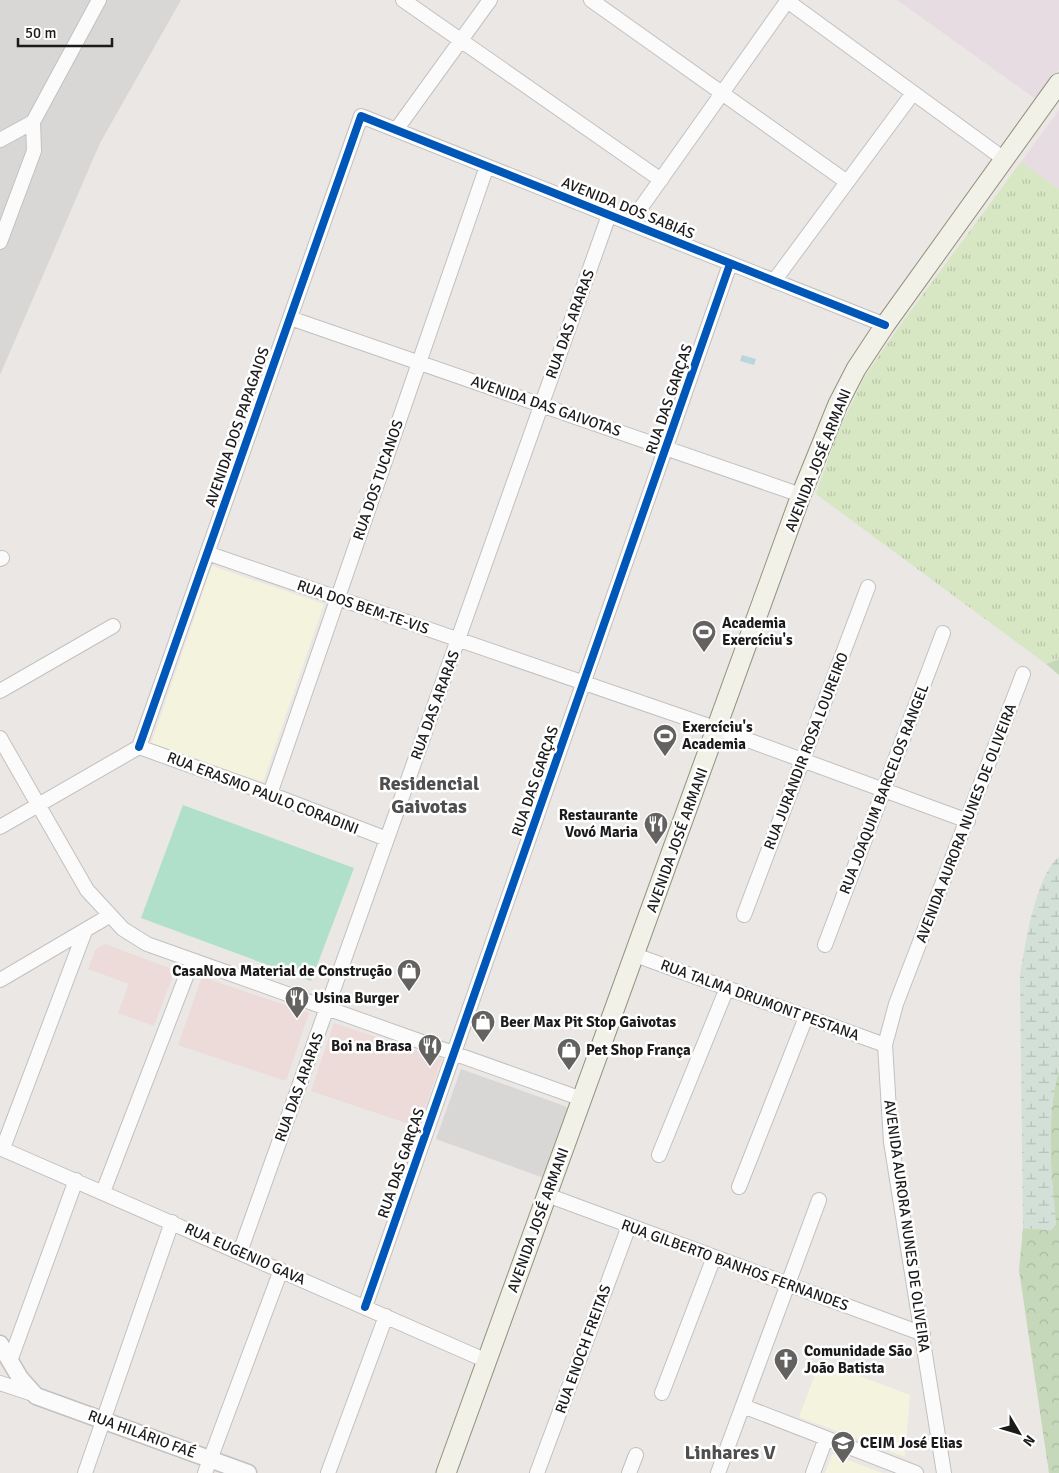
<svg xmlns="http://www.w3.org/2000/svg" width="1059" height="1473" font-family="Signika,sans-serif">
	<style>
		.residential { fill: #d9d7d5 }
		.commercial { fill: #ecdbd9 }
		.industrial { fill: #e8dce3 }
		.education { fill: #f4f3de }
		.grass { fill: url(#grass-tufts) }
		.forest { fill: url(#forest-crowns) }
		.wetland { fill: url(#wetland-marsh) }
		.pitch { fill: #b0e0ca }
		.parking { fill: #d8d7d5 }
		.water { fill: url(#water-ripples) }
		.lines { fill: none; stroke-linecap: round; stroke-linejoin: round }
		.minor-casing { stroke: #c2c1c0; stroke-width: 16 }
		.tertiary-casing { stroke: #c2c1c0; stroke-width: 19 }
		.secondary-casing { stroke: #91927d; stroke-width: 21 }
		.minor { stroke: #fcfbfb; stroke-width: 14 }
		.tertiary { stroke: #fcfbfb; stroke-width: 16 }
		.secondary { stroke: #f2f1e8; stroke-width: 19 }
		.cycleway-casing { stroke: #fff; stroke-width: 11 }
		.cycleway { stroke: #0057b8; stroke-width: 8 }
		.labels { text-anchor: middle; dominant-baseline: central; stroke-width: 5; stroke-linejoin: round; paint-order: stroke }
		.street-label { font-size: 15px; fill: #1b1b1b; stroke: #fff }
		.poi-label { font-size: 15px; font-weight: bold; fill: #1b1b1b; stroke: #fff; text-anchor: start }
		.district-label { font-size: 20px; font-weight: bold; fill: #4e4e4e; stroke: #fff }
	</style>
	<defs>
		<pattern id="grass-tufts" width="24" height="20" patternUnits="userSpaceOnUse" patternTransform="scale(1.25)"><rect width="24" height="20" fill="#d7e6c3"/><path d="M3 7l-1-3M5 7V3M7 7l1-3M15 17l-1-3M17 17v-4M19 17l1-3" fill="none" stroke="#b8c5a7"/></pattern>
		<pattern id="forest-crowns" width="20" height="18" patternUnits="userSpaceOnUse" patternTransform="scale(1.25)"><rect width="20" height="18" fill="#c6d8ba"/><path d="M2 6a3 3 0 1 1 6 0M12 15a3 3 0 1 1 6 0" fill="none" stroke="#aab99f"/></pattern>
		<pattern id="wetland-marsh" width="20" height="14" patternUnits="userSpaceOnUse" patternTransform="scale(1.25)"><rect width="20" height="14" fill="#d2e0d7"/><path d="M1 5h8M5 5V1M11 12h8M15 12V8" fill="none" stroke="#b4c0b8"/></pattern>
		<pattern id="water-ripples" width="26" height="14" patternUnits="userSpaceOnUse" patternTransform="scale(1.25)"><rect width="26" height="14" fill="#b8d6dc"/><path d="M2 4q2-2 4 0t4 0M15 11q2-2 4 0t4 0" fill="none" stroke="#9eb7bc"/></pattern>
	</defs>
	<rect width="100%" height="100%" fill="#eae7e4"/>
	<!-- residential -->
	<path class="residential" d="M 0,0 L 181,0 L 100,143 L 0,375 Z"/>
	<!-- commercial -->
	<path class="commercial" d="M 105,944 L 175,970 L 154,1026 L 118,1013 L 129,984 L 88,969 L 96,949 Z
		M 202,977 L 309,1013 L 286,1081 L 178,1045 Z
		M 334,1023 L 442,1059 L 418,1127 L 311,1091 Z"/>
	<!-- industrial -->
	<path class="industrial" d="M 897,0 L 1059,0 L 1059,69 L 1037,100 Z
		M 1059,110 L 1059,189 L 1021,162 Z"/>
	<!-- education -->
	<path class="education" d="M 212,566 L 324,604 L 263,782 L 151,744 Z
		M 820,1361 L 910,1395 L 905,1457 L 799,1417 Z
		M 832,1454 L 883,1473 L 825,1473 Z"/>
	<!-- grass -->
	<path class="grass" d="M 1021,162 L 1059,189 L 1059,659 L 1046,664 L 816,494 L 837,434 L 864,378 L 896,331 Z"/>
	<!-- forest -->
	<path class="forest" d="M 1059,659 L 1059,675 L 1046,664 Z
		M 1059,1069 L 1059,1473 L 1049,1473 L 1019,1270 L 1023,1228 L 1051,1230 L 1056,1224 C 1051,1173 1045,1119 1059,1069 Z"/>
	<!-- wetland -->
	<path class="wetland" d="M 1059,857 L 1059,1069 C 1046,1120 1051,1173 1056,1224 L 1051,1230 L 1023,1228 L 1020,977 C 1024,949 1036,874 1059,857 Z"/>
	<!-- pitch -->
	<path class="pitch" d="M 183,805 L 354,868 L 311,981 L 141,918 Z"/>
	<!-- parking -->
	<path class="parking" d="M 461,1069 L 570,1108 L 544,1178 L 436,1139 Z"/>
	<!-- water -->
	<path class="water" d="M 742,355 L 756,359 L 754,365 L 740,361 Z"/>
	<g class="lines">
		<defs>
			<path id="minor" d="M 403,0 L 661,180
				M 591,0 L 847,182
				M 786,0 L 1004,159
				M 396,130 L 490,0
				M 0,140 L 33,122 L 99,0
				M 630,223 L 788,0
				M 0,242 L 34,151 L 33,122
				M 774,281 L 913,93
				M 290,318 L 801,495
				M 207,553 L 718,729 L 968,821
				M 0,559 L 2,558
				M 0,691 L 113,626
				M 0,738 L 87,890 L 123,929 L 147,944 L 582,1099
				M 139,747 L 361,116 L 885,325
				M 139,747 L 270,794 L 387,839
				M 270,794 L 487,166
				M 0,827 L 139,747
				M 744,915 L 868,587
				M 825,945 L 943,633
				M 635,955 L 885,1045
				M 0,980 L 109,916
				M 0,1148 L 487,1361
				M 3,1148 L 85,931
				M 659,1155 L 727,988
				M 739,1187 L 806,1017
				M 103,1192 L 192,961
				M 547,1195 L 923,1334
				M 240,1252 L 609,215
				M 365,1307 L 730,264
				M 10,1361 L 76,1180
				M 0,1383 L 36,1395
				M 662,1393 L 714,1257
				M 743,1406 L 916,1473
				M 85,1473 L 172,1222
				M 205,1473 L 281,1270
				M 328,1473 L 386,1316
				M 537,1473 L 629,1226
				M 629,1473 L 636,1455
				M 718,1473 L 819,1200
				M 813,1473 L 826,1438
				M 944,1473 L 891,1142 L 885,1045 L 896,1004 L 1023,674"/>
			<path id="tertiary" d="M 0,1344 L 20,1378 L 36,1396 L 248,1473"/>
			<path id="secondary" d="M 446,1473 L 801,495 L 838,404 L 856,369 L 885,325 L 1059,83"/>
		</defs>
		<!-- minor casing -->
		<use href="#minor" class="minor-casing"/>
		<!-- tertiary casing -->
		<use href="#tertiary" class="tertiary-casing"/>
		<!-- secondary casing -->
		<use href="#secondary" class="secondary-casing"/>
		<!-- minor -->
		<use href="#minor" class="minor"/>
		<!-- tertiary -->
		<use href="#tertiary" class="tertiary"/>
		<!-- secondary -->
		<use href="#secondary" class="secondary"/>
		<defs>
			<path id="cycleway" d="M 139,747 L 361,116 L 885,325
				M 365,1307 L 730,264"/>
		</defs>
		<!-- cycleway casing -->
		<use href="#cycleway" class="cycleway-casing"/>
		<!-- cycleway -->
		<use href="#cycleway" class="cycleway"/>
	</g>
	<!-- icons -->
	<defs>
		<symbol id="stadium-pin" viewBox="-11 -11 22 30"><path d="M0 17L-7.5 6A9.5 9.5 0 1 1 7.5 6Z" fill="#636261" stroke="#fff"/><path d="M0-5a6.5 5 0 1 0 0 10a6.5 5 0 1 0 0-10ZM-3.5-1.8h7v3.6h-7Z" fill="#fff"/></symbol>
		<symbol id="restaurant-pin" viewBox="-11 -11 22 30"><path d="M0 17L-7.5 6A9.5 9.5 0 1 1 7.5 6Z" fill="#636261" stroke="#fff"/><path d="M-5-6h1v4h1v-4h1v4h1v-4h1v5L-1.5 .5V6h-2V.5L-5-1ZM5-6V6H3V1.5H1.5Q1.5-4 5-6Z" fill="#fff"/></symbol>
		<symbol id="shop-pin" viewBox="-11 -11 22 30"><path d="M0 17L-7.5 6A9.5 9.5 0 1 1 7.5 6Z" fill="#636261" stroke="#fff"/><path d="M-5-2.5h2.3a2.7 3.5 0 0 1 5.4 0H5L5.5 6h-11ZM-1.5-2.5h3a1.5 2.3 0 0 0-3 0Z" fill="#fff"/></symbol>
		<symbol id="church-pin" viewBox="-11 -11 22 30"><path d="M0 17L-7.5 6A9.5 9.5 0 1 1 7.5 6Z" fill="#636261" stroke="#fff"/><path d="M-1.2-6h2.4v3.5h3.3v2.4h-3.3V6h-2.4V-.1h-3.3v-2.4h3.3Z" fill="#fff"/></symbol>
		<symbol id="school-pin" viewBox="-11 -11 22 30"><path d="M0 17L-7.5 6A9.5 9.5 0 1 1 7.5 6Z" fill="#636261" stroke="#fff"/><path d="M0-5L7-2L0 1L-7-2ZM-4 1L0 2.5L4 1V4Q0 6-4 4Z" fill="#fff"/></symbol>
	</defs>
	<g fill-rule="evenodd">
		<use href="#stadium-pin" x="690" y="618" width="28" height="38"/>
		<use href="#stadium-pin" x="651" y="722" width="28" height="38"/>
		<use href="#restaurant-pin" x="642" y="810" width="28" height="38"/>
		<use href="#shop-pin" x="395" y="957" width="28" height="38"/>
		<use href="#restaurant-pin" x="283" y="984" width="28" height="38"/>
		<use href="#shop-pin" x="469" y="1008" width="28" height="38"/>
		<use href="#restaurant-pin" x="416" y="1032" width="28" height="38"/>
		<use href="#shop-pin" x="555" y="1036" width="28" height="38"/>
		<use href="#church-pin" x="772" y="1346" width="28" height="38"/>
		<use href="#school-pin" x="829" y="1429" width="28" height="38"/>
	</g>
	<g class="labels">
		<!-- street labels -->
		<g class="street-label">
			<text transform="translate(628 208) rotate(22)">AVENIDA DOS SABIÁS</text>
			<text transform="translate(570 324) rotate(-70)">RUA DAS ARARAS</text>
			<text transform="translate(669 399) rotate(-71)">RUA DAS GARÇAS</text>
			<text transform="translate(546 406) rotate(19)">AVENIDA DAS GAIVOTAS</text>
			<text transform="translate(237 427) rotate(-71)">AVENIDA DOS PAPAGAIOS</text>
			<text transform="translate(818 460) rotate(-68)">AVENIDA JOSÉ ARMANI</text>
			<text transform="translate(378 480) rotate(-71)">RUA DOS TUCANOS</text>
			<text transform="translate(363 607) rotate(19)">RUA DOS BEM-TE-VIS</text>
			<text transform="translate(435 705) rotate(-70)">RUA DAS ARARAS</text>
			<text transform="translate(806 751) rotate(-69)">RUA JURANDIR ROSA LOUREIRO</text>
			<text transform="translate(535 781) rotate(-71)">RUA DAS GARÇAS</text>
			<text transform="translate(884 789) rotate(-69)">RUA JOAQUIM BARCELOS RANGEL</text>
			<text transform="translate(263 793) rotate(21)">RUA ERASMO PAULO CORADINI</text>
			<text transform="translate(966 823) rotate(-69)">AVENIDA AURORA NUNES DE OLIVEIRA</text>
			<text transform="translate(677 840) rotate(-70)">AVENIDA JOSÉ ARMANI</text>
			<text transform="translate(760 1000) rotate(20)">RUA TALMA DRUMONT PESTANA</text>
			<text transform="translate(299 1087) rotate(-70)">RUA DAS ARARAS</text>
			<text transform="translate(401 1163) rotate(-71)">RUA DAS GARÇAS</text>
			<text transform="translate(538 1220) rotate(-70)">AVENIDA JOSÉ ARMANI</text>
			<text transform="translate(907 1226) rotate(82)">AVENIDA AURORA NUNES DE OLIVEIRA</text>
			<text transform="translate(245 1254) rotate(24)">RUA EUGENIO GAVA</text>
			<text transform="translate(735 1265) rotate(20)">RUA GILBERTO BANHOS FERNANDES</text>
			<text transform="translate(583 1349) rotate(-70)">RUA ENOCH FREITAS</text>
			<text transform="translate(142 1434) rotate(20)">RUA HILÁRIO FAÉ</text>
		</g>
		<!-- poi labels -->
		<g class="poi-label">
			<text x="722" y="623">Academia<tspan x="722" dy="17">Exercíciu's</tspan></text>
			<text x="682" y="727">Exercíciu's<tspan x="682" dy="17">Academia</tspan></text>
			<text x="638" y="815" text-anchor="end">Restaurante<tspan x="638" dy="17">Vovó Maria</tspan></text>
			<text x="392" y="971" text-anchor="end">CasaNova Material de Construção</text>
			<text x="314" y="998">Usina Burger</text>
			<text x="500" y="1022">Beer Max Pit Stop Gaivotas</text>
			<text x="412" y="1046" text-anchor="end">Boi na Brasa</text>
			<text x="586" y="1050">Pet Shop França</text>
			<text x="804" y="1351">Comunidade São<tspan x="804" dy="17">João Batista</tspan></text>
			<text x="860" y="1443">CEIM José Elias</text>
		</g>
		<!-- district labels -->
		<g class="district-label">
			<text x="429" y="783">Residencial<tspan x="429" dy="23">Gaivotas</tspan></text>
			<text x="730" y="1452">Linhares V</text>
		</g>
	</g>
	<!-- north arrow -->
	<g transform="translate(1019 1433) rotate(128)" stroke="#ffffff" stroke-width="4" paint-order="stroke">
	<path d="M0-4L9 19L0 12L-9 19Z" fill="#1b1b1b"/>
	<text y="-8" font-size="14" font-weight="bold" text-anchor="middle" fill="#1b1b1b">N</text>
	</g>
	<!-- scale -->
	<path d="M18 38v8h94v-8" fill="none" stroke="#1b1b1b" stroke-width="2.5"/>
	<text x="25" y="38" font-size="15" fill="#1b1b1b" stroke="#ffffff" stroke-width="4" paint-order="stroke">50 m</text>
</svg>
